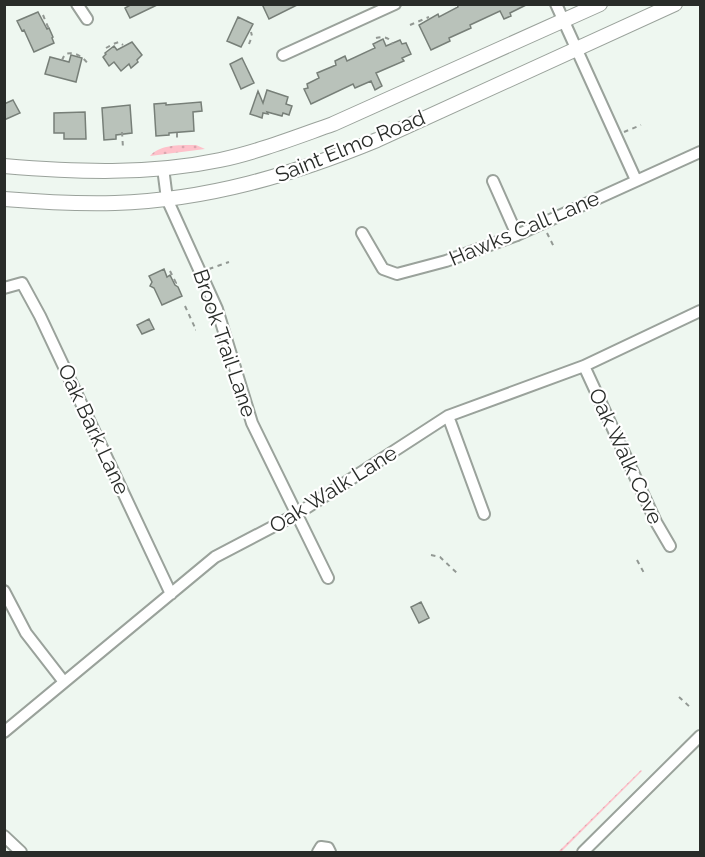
<svg xmlns="http://www.w3.org/2000/svg" width="705" height="857" font-family="Raleway,sans-serif">
	<style>
		.green { fill: url(#green-dots) }
		.building { fill: #b9c2ba; stroke: #777f78; stroke-width: 1.5 }
		.lines { fill: none; stroke-linecap: round; stroke-linejoin: round }
		.minor-casing { stroke: #9aa29b; stroke-width: 14 }
		.major-casing { stroke: #9aa29b; stroke-width: 16 }
		.path { stroke: #929893; stroke-width: 2; stroke-dasharray: 4.5 4.5; stroke-linecap: butt }
		.minor { stroke: #fff; stroke-width: 10 }
		.major { stroke: #fff; stroke-width: 14 }
		.labels { text-anchor: middle; dominant-baseline: central; stroke-width: 4.5; stroke-linejoin: round; paint-order: stroke }
		.street-label { font-size: 21px; fill: #292c29; stroke: #fff }
	</style>
	<defs>
		<pattern id="green-dots" width="8" height="8" patternUnits="userSpaceOnUse" patternTransform="scale(1.5)"><rect width="8" height="8" fill="#fec1ca"/><path d="M2 2h.1M6 6h.1" fill="none" stroke="#daa6ae" stroke-width="1.8" stroke-linecap="round"/></pattern>
	</defs>
	<rect width="100%" height="100%" fill="#eef7f0"/>
	<!-- green -->
	<path class="green" d="M 196,145 L 205,149 L 150,156 C 160,144 181,145 196,145 Z
		M 641,770 L 642,771 L 561,852 L 558,852 Z"/>
	<!-- building -->
	<path class="building" d="M 132,4 L 159,4 L 130,18 L 125,8 Z
		M 262,4 L 299,4 L 269,19 Z
		M 457,4 L 528,4 L 510,13 L 511,16 L 504,19 L 500,11 L 470,25 L 471,28 L 449,38 L 450,41 L 431,50 L 419,25 L 438,14 L 439,17 L 458,7 Z
		M 38,12 L 47,29 L 49,28 L 53,37 L 52,38 L 54,43 L 34,52 L 24,30 L 22,31 L 17,21 Z
		M 238,17 L 253,24 L 241,47 L 227,41 Z
		M 383,39 L 386,46 L 400,40 L 402,44 L 406,43 L 411,54 L 402,58 L 404,61 L 376,73 L 382,86 L 375,90 L 371,81 L 355,88 L 353,84 L 311,104 L 304,89 L 308,88 L 307,84 L 319,78 L 317,73 L 336,65 L 335,61 L 345,56 L 347,61 L 375,48 L 373,44 Z
		M 132,42 L 142,55 L 137,60 L 138,62 L 131,68 L 129,64 L 121,71 L 114,62 L 109,66 L 103,57 L 106,54 L 105,53 L 114,46 L 117,50 Z
		M 71,55 L 82,58 L 76,82 L 45,74 L 50,57 L 69,62 Z
		M 242,58 L 254,83 L 241,89 L 230,64 Z
		M 267,90 L 288,97 L 286,104 L 292,106 L 289,115 L 283,113 L 282,116 L 267,112 L 268,114 L 263,113 L 262,118 L 250,114 L 258,91 L 263,103 Z
		M 13,100 L 20,113 L 4,120 L 4,104 Z
		M 201,102 L 202,111 L 193,112 L 194,131 L 169,133 L 169,135 L 156,136 L 154,104 L 166,103 L 166,105 Z
		M 130,105 L 132,133 L 116,135 L 116,139 L 104,140 L 102,108 Z
		M 85,112 L 86,139 L 64,139 L 64,133 L 54,133 L 54,113 Z
		M 164,269 L 167,277 L 170,275 L 175,285 L 178,287 L 182,296 L 162,305 L 154,288 L 150,286 L 152,282 L 149,276 Z
		M 149,319 L 154,329 L 142,334 L 137,325 Z
		M 421,602 L 429,618 L 419,623 L 411,607 Z"/>
	<g class="lines">
		<defs>
			<path id="minor" d="M 77,4 L 87,19
				M 556,4 L 636,180
				M 283,55 L 395,4
				M 163,168 L 167,199 L 217,309 L 252,423 L 328,578
				M 493,181 L 517,235
				M 362,233 L 383,269 L 397,274 L 446,261 L 517,235 L 700,152
				M 4,288 L 22,283 L 40,316 L 171,594
				M 584,366 L 656,522 L 670,546
				M 448,416 L 484,514
				M 4,591 L 26,633 L 64,682
				M 4,732 L 215,557 L 297,514 L 448,416 L 584,366 L 700,311
				M 4,836 L 21,852
				M 318,852 L 321,847 L 328,848 L 330,852
				M 583,852 L 700,736"/>
			<path id="major" d="M 4,166 C 76,172 149,175 220,160 C 258,152 296,137 333,124 L 600,4
				M 4,199 C 41,202 78,204 115,203 C 207,200 292,175 377,140 L 675,4"/>
		</defs>
		<!-- minor casing -->
		<use href="#minor" class="minor-casing"/>
		<!-- major casing -->
		<use href="#major" class="major-casing"/>
		<!-- path -->
		<path class="path" d="M 43,15 L 48,27 L 47,27
			M 410,25 L 429,17
			M 376,38 C 383,36 389,37 393,44
			M 249,44 L 252,36 L 251,32
			M 106,48 L 113,44 L 119,42 L 123,45
			M 62,60 L 65,54 C 75,51 83,57 89,65
			M 122,132 L 123,148
			M 624,132 L 641,125
			M 177,133 L 177,141
			M 547,233 L 554,247
			M 209,269 L 229,262
			M 170,271 L 176,283 L 175,283
			M 185,306 L 196,330 L 195,330
			M 431,555 L 440,557 L 458,574
			M 637,560 L 644,573 L 643,574
			M 679,697 L 691,708"/>
		<!-- minor -->
		<use href="#minor" class="minor"/>
		<!-- major -->
		<use href="#major" class="major"/>
	</g>
	<g class="labels">
		<!-- street labels -->
		<g class="street-label">
			<text transform="translate(350 146) rotate(-22)">Saint Elmo Road</text>
			<text transform="translate(524 228) rotate(-23)">Hawks Call Lane</text>
			<text transform="translate(225 343) rotate(71)">Brook Trail Lane</text>
			<text transform="translate(94 429) rotate(65)">Oak Bark Lane</text>
			<text transform="translate(626 456) rotate(65)">Oak Walk Cove</text>
			<text transform="translate(333 489) rotate(-32)">Oak Walk Lane</text>
		</g>
	</g>
	<!-- border -->
	<rect width="705" height="857" fill="none" stroke="#292c29" stroke-width="12"/>
</svg>
